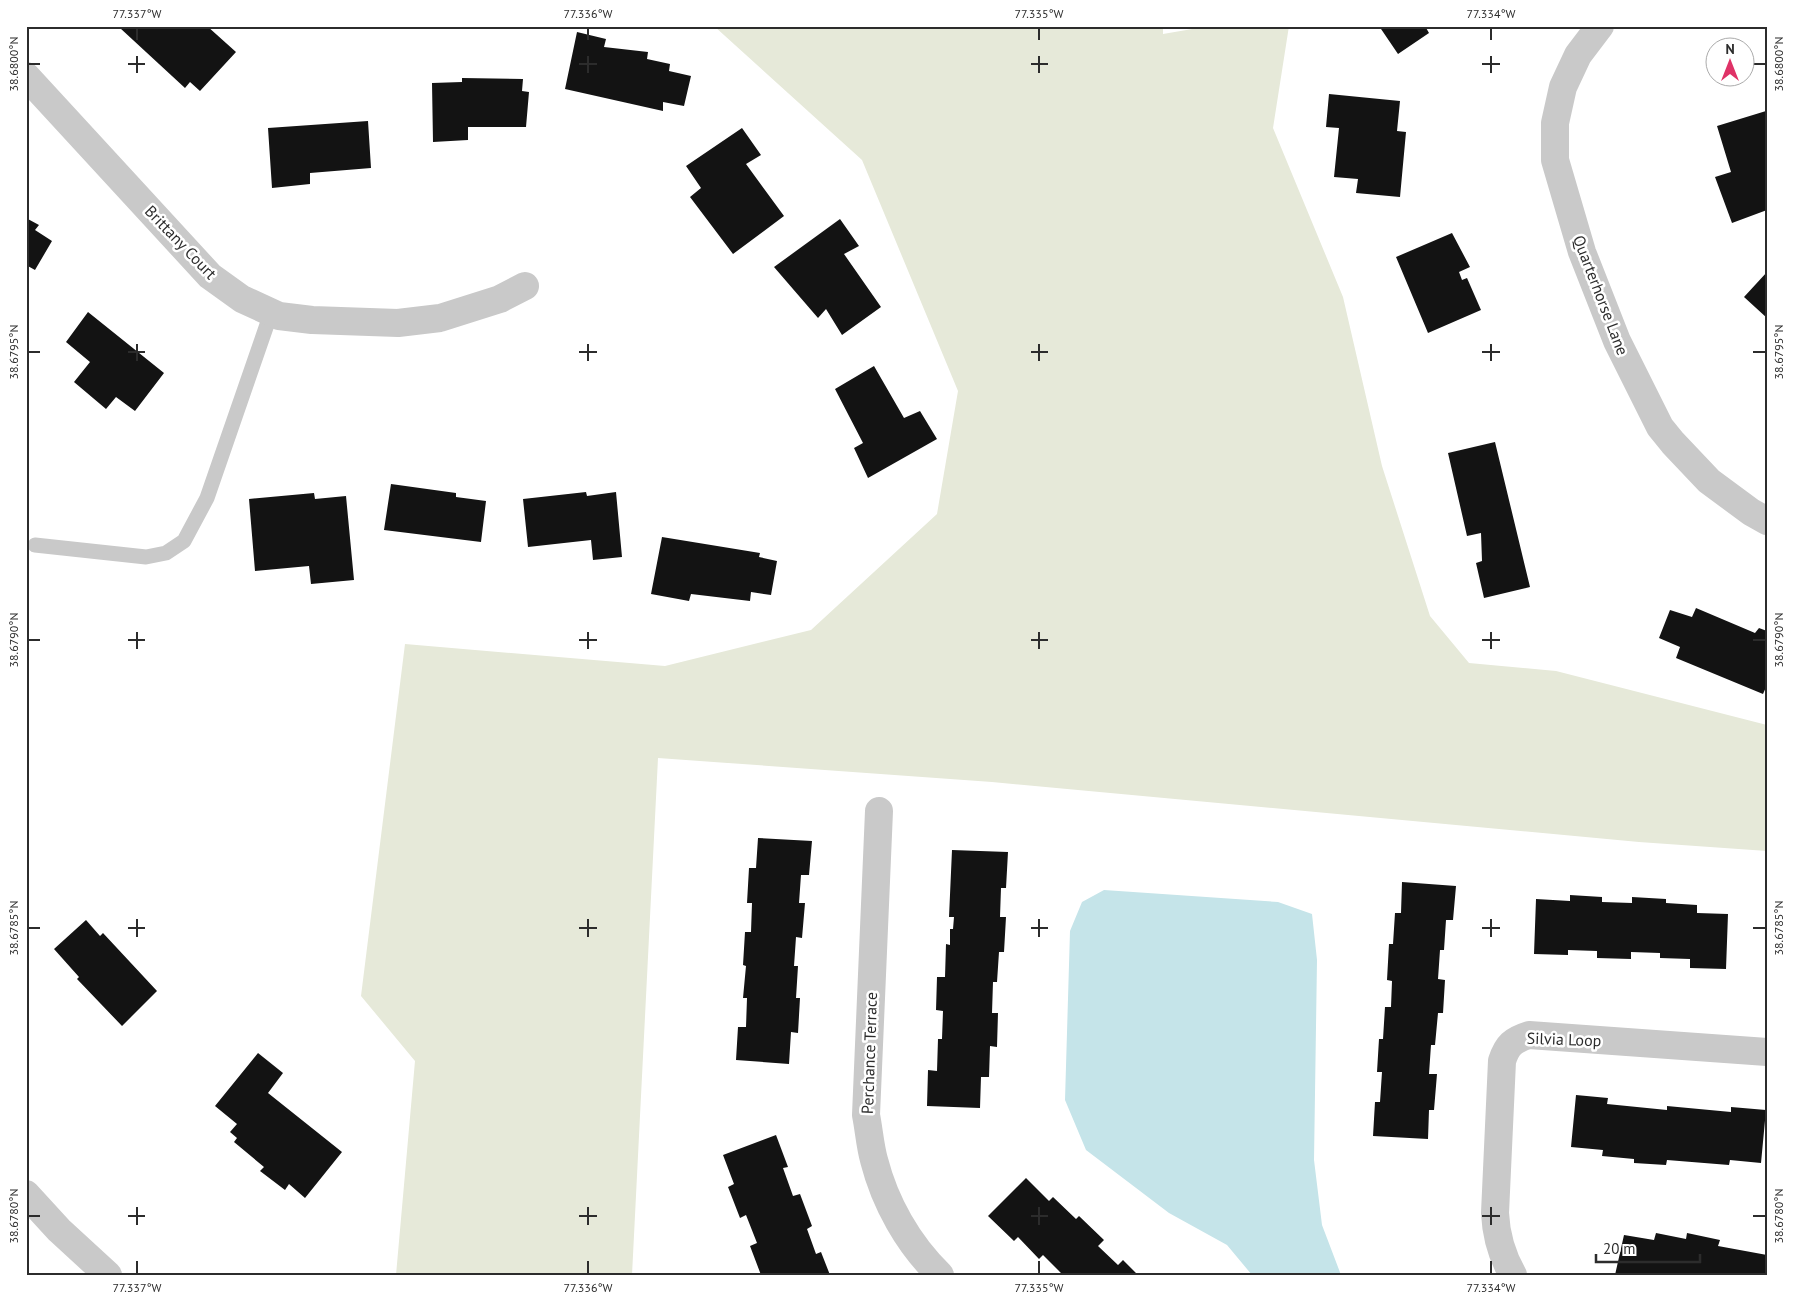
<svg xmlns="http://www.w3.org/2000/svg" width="1793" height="1301" font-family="'PT Sans',sans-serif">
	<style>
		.green { fill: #e6e9d9 }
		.water { fill: #c5e4e9 }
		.building { fill: #131313 }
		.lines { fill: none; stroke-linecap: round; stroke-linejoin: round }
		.service { stroke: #c9c9c9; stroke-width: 15 }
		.minor { stroke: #c9c9c9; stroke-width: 28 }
		.ticks { fill: none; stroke: #2c2c2c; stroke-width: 2 }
		.labels { text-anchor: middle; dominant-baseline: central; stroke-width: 5; stroke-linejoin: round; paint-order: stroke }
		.street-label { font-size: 16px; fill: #2c2c2c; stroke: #fff }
		.neatline { fill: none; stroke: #2c2c2c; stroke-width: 2 }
		.ticks-label { font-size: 12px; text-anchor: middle; fill: #2c2c2c }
	</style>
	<rect width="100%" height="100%" fill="#fff"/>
	<!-- green -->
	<path class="green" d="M 714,26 L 1163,26 L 1163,34 L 1198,28 L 1199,26 L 1289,26 L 1273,128 L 1343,297 L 1382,466 L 1430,616 L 1469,663 L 1556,671 L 1767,725 L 1767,851 L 1639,842 L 992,782 L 658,758 L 632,1275 L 396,1275 L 415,1061 L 361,996 L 405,644 L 665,666 L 811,630 L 937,514 L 958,391 L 862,160 Z"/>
	<!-- water -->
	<path class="water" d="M 1104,890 L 1278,902 L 1312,914 L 1317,960 L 1314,1160 L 1322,1225 L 1341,1275 L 1252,1275 L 1227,1245 L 1169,1213 L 1086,1150 L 1065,1100 L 1070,931 L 1082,902 Z"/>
	<!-- building -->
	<path class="building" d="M 121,26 L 207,26 L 236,52 L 200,91 L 190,82 L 185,88 L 120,28 Z
		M 1379,26 L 1425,26 L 1429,33 L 1398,54 Z
		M 577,32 L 606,39 L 604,47 L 648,52 L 647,59 L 670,64 L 669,71 L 691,76 L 684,106 L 663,102 L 663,111 L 565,89 Z
		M 462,78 L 523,79 L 522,91 L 529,92 L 526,127 L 468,127 L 468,140 L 433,142 L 432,83 L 462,82 Z
		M 1329,94 L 1400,101 L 1397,131 L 1406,132 L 1400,197 L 1356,193 L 1358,179 L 1334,177 L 1339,128 L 1326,127 Z
		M 1766,111 L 1767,210 L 1732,223 L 1715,177 L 1731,172 L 1717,126 Z
		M 368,121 L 371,168 L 310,173 L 310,184 L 272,188 L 268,128 Z
		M 742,128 L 761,155 L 746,164 L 784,216 L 733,254 L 690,197 L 701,188 L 686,166 Z
		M 26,218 L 39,225 L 35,230 L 52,241 L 35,270 L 26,265 Z
		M 840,219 L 859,246 L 844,254 L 881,307 L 842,335 L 826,309 L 818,318 L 774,267 Z
		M 1452,233 L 1470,267 L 1459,272 L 1462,280 L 1467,278 L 1481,310 L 1428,333 L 1396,257 Z
		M 1767,272 L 1767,318 L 1744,297 Z
		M 88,312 L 164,373 L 135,411 L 116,397 L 106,409 L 74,382 L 90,362 L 66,342 Z
		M 874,366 L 904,418 L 920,411 L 937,439 L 868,478 L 854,448 L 863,443 L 835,389 Z
		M 1495,442 L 1530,587 L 1484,598 L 1476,563 L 1482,561 L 1481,533 L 1467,536 L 1448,453 Z
		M 391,484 L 456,493 L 456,497 L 486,501 L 481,542 L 384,530 Z
		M 586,492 L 587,496 L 616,492 L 622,557 L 593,560 L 591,540 L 528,547 L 523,499 Z
		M 314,493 L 315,499 L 346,496 L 354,580 L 311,584 L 309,566 L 255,571 L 249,499 Z
		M 662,537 L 760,553 L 759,557 L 777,561 L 771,595 L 751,592 L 750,601 L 691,594 L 689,601 L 651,594 Z
		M 1696,608 L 1755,633 L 1759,628 L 1767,631 L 1767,685 L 1763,694 L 1676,658 L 1680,647 L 1659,638 L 1670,610 L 1692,617 Z
		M 758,838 L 812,841 L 809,875 L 801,875 L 799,903 L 805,903 L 802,938 L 796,937 L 794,966 L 798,966 L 796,998 L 800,998 L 798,1033 L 791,1032 L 789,1064 L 736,1060 L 738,1027 L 746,1027 L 747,998 L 743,998 L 746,966 L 743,965 L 745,932 L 751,932 L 752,903 L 747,903 L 749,868 L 756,868 Z
		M 952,850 L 1008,852 L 1006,888 L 1001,888 L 1000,917 L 1006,917 L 1004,952 L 999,952 L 997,982 L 993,982 L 992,1013 L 998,1013 L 997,1047 L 990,1046 L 989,1077 L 981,1077 L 980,1108 L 927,1106 L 928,1070 L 937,1071 L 938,1039 L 942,1039 L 943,1011 L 936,1010 L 937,977 L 945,977 L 946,944 L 950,945 L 950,929 L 953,929 L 954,917 L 949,917 Z
		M 1402,882 L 1456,886 L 1453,920 L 1446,920 L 1444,950 L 1440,950 L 1438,979 L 1445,980 L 1443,1013 L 1438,1013 L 1435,1045 L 1431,1045 L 1429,1074 L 1437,1074 L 1434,1110 L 1429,1110 L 1428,1139 L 1373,1136 L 1375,1102 L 1380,1102 L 1382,1072 L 1377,1072 L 1379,1039 L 1383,1039 L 1385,1007 L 1391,1007 L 1392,981 L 1387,980 L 1389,944 L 1393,944 L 1395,913 L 1401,913 Z
		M 1570,895 L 1602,897 L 1602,902 L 1632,903 L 1632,897 L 1666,899 L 1666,903 L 1697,905 L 1697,913 L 1728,914 L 1726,969 L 1690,968 L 1690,959 L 1660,958 L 1660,953 L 1631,952 L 1631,959 L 1597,958 L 1597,951 L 1568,950 L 1568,955 L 1534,954 L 1536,899 L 1570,901 Z
		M 86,920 L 100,936 L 103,933 L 157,991 L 122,1026 L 77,979 L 79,977 L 54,949 Z
		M 258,1053 L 283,1073 L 268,1093 L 342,1152 L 305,1198 L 289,1184 L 285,1190 L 260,1171 L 264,1167 L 234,1142 L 237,1138 L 230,1132 L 237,1124 L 215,1106 Z
		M 1576,1095 L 1608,1098 L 1607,1104 L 1667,1110 L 1667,1106 L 1731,1112 L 1731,1107 L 1766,1110 L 1761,1163 L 1730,1160 L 1729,1165 L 1667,1160 L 1666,1165 L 1634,1163 L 1634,1159 L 1602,1156 L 1603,1150 L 1571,1147 Z
		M 776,1135 L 788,1167 L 783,1168 L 793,1196 L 800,1194 L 812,1226 L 807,1229 L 816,1254 L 821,1252 L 830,1275 L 761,1275 L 750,1246 L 757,1243 L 746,1215 L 740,1218 L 728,1187 L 734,1184 L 723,1155 Z
		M 1026,1178 L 1049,1201 L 1053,1197 L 1076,1219 L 1079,1216 L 1104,1240 L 1098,1246 L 1118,1265 L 1123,1260 L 1138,1275 L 1063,1275 L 1043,1255 L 1039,1259 L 1018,1237 L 1014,1241 L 988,1216 Z
		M 1656,1233 L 1686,1239 L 1687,1233 L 1720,1240 L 1718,1246 L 1767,1255 L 1767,1275 L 1615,1275 L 1624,1235 L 1654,1240 Z"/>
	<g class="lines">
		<!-- service -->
		<path class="service" d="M 35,545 L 146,557 L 166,553 L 184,541 L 207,498 L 271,313"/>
		<!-- minor -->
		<path class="minor" d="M 1600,26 L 1578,55 L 1563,87 L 1555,123 L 1555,160 L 1582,252 L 1617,341 L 1660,427 L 1673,443 L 1709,481 L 1751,512 L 1767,521
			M 26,76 L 210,276 L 242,299 L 279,316 L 312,320 L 398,323 L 440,318 L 500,299 L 525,286
			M 879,811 L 866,1115 C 869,1130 870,1146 874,1160 C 885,1203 908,1244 940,1275
			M 26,1194 L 59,1230 L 108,1275
			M 1513,1275 C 1502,1256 1496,1235 1495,1213 L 1502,1061 C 1507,1045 1513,1040 1529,1035 L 1767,1052"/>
	</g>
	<!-- ticks -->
	<path class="ticks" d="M 137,28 L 137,40M 588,28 L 588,40M 1039,28 L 1039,40M 1491,28 L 1491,40M 137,56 L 137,73M 588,56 L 588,73M 1039,56 L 1039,73M 1491,56 L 1491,73M 28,64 L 40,64M 128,64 L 145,64M 579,64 L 597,64M 1031,64 L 1048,64M 1482,64 L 1500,64M 1753,64 L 1766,64M 137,344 L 137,361M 588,344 L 588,361M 1039,344 L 1039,361M 1491,344 L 1491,361M 28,352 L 40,352M 128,352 L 145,352M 579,352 L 597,352M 1031,352 L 1048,352M 1482,352 L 1500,352M 1753,352 L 1766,352M 137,632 L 137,649M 588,632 L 588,649M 1039,632 L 1039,649M 1491,632 L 1491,649M 28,640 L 40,640M 128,640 L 145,640M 579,640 L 597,640M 1031,640 L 1048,640M 1482,640 L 1500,640M 1753,640 L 1766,640M 137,919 L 137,937M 588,919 L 588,937M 1039,919 L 1039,937M 1491,919 L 1491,937M 28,928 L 40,928M 128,928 L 145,928M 579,928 L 597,928M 1031,928 L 1048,928M 1482,928 L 1500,928M 1753,928 L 1766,928M 137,1207 L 137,1225M 588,1207 L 588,1225M 1039,1207 L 1039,1225M 1491,1207 L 1491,1225M 28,1216 L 40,1216M 128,1216 L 145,1216M 579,1216 L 597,1216M 1031,1216 L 1048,1216M 1482,1216 L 1500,1216M 1753,1216 L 1766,1216M 137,1261 L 137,1274M 588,1261 L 588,1274M 1039,1261 L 1039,1274M 1491,1261 L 1491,1274"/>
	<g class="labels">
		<!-- street labels -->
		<g class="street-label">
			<text transform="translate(181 242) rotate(46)">Brittany Court</text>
			<text transform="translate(1601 295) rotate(69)">Quarterhorse Lane</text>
			<text transform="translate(1564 1039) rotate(2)">Silvia Loop</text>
			<text transform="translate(869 1053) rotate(-88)">Perchance Terrace</text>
		</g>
	</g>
	<!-- border -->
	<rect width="1793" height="1301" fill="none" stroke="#ffffff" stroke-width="55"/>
	<!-- north arrow -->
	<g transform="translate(1730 62)"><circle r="24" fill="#ffffff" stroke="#ababab"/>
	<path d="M0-4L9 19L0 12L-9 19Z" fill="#df3267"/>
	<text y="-8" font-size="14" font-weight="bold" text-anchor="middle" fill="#2c2c2c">N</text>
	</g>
	<!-- scale -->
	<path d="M1596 1254v8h104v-8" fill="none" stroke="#2c2c2c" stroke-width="2.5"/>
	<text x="1603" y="1254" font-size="15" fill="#2c2c2c" stroke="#ffffff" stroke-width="4" paint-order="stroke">20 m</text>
	<rect x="28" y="28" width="1738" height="1246" class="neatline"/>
	<g class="ticks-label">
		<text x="137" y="18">77.337°W</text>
		<text x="588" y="18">77.336°W</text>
		<text x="1039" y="18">77.335°W</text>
		<text x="1491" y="18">77.334°W</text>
		<text transform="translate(14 64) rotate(-90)" y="4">38.6800°N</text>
		<text transform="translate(1779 64) rotate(-90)" y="4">38.6800°N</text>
		<text transform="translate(14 352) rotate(-90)" y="4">38.6795°N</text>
		<text transform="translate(1779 352) rotate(-90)" y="4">38.6795°N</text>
		<text transform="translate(14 640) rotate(-90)" y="4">38.6790°N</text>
		<text transform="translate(1779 640) rotate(-90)" y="4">38.6790°N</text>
		<text transform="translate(14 928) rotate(-90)" y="4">38.6785°N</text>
		<text transform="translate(1779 928) rotate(-90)" y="4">38.6785°N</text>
		<text transform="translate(14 1216) rotate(-90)" y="4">38.6780°N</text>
		<text transform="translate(1779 1216) rotate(-90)" y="4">38.6780°N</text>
		<text x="137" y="1292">77.337°W</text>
		<text x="588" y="1292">77.336°W</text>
		<text x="1039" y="1292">77.335°W</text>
		<text x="1491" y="1292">77.334°W</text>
	</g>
</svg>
